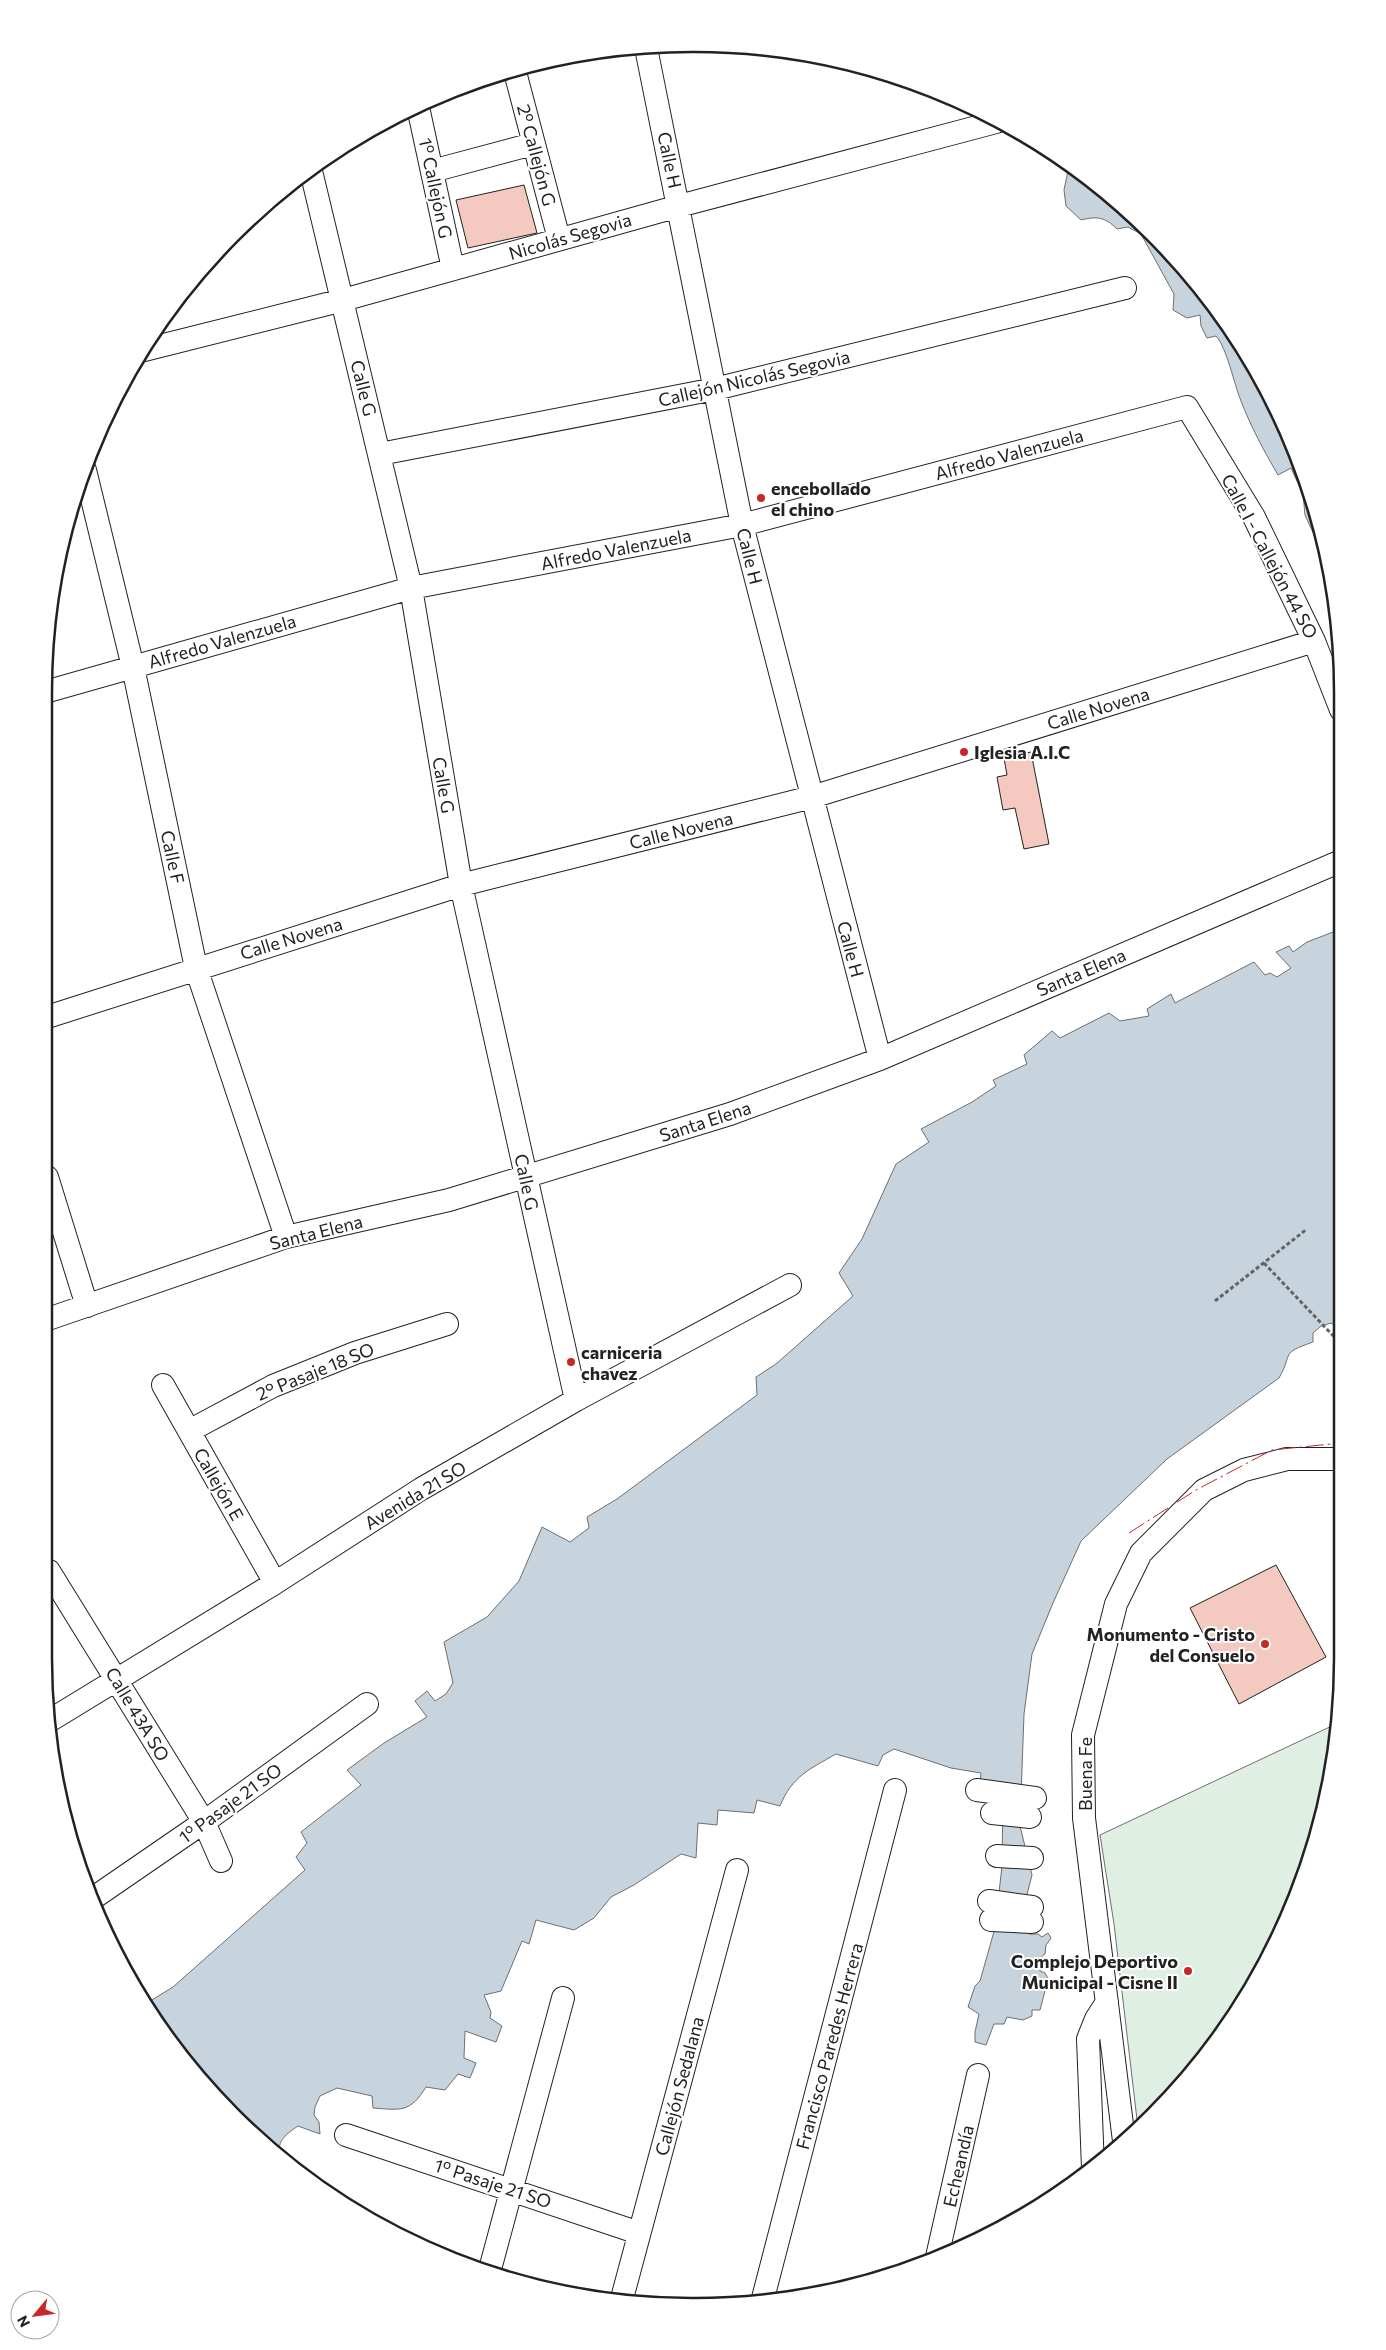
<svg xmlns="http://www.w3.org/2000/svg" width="1386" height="2350" font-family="Commissioner,sans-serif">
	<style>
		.green { fill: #e0efe3; stroke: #6f6f6f }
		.water { fill: #c7d3dd; stroke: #6f6f6f }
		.building { fill: #f3c9c0; stroke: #222 }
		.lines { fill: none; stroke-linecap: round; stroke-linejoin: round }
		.minor-casing { stroke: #222; stroke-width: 24 }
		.path { stroke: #646464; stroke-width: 3; stroke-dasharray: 4 2.5; stroke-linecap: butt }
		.minor { stroke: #fff; stroke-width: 22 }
		.power { stroke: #c62828; stroke-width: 1; stroke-dasharray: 18 4 2.5 4; stroke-linecap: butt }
		.poi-dot { fill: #c62828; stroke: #fff; stroke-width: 2 }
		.labels { text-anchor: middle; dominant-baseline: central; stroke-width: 4; stroke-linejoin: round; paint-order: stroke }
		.street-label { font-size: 18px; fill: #222; stroke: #fff }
		.poi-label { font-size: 18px; font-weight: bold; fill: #222; stroke: #fff; text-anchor: start }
		.rim { fill: none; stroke: #222; stroke-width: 2.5 }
	</style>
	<rect width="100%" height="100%" fill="#fff"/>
	<!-- green -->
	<path class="green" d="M 1336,1724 L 1308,1866 L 1233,2018 L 1152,2116 L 1138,2128 L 1114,1924 L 1100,1835 Z"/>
	<!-- water -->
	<path class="water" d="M 1069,166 L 1181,265 L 1255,369 L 1320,525 L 1327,568 L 1318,552 L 1321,550 L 1305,515 L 1303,494 L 1291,468 L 1278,475 C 1264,451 1251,427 1241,401 C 1234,384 1227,348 1216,336 L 1207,338 L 1201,326 L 1200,315 L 1187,318 L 1173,310 L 1174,294 L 1141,234 L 1128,227 L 1117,229 C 1105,217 1097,216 1081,220 L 1066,206 L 1064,190 Z
		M 1341,929 L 1341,1336 L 1339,1329 L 1331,1323 L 1321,1326 L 1313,1333 L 1313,1342 C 1279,1354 1294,1352 1279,1378 L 1167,1459 L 1081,1541 L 1053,1603 L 1032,1654 L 1024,1714 L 1020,1826 L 1032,1875 L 1023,1910 L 1025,1928 L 1029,1934 L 1038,1934 L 1042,1937 L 1048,1933 L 1051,1938 L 1046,1945 L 1045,1954 C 1039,1958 1037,1963 1040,1971 L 1045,1973 L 1051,1984 L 1045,1991 L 1040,2010 L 1032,2010 L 1032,2016 L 1023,2020 L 1007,2017 L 1004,2024 L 994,2024 L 986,2045 L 975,2042 L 975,2032 L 979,2014 L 968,2007 L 975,1986 L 980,1981 L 995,1928 L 1002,1866 L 1003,1798 L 979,1795 L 981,1773 L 951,1768 L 894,1749 L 883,1755 L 878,1766 L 836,1754 C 810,1769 792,1776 780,1806 L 757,1800 L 754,1813 L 718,1810 L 717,1825 L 698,1823 L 696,1858 L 681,1854 L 634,1885 L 611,1897 L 594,1918 L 574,1930 L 536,1920 L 529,1944 L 522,1941 L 501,1991 L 484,1995 L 491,2012 L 490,2018 L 502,2026 L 496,2042 L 465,2031 L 464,2058 L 476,2063 L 470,2078 L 458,2074 L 445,2090 L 426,2087 C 410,2113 401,2110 373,2108 L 372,2096 L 337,2088 L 320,2096 L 315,2107 L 314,2115 L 319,2122 L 320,2134 L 298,2126 C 288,2133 275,2141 281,2155 L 178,2052 L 147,2003 L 173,1987 L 305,1870 L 296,1857 L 307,1843 L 301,1832 L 361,1785 L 347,1770 L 384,1743 L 427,1717 L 415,1701 L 427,1691 L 435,1701 L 446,1694 L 453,1683 L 444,1642 L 487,1617 L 519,1581 L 542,1527 L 570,1542 L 589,1528 L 587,1517 L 617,1499 L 757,1395 L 756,1377 L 776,1364 L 853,1296 L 839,1273 L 862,1239 L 896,1164 L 929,1142 L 921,1129 L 972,1102 L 996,1086 L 993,1080 L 1027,1064 L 1024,1055 L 1052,1031 L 1060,1038 L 1109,1013 L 1120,1021 L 1149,1016 L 1147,1009 L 1171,994 L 1175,1003 L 1254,962 L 1265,975 L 1270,973 L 1277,977 L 1291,968 L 1276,952 L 1289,946 L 1293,952 L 1307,942 Z"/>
	<!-- building -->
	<path class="building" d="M 524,185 L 537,233 L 468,248 L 456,200 Z
		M 1031,752 L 1049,844 L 1024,849 L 1015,808 L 1003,810 L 997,777 L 1007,775 L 1004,758 Z
		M 1276,1565 L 1326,1657 L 1239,1704 L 1190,1608 Z"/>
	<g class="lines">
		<defs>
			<path id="minor" d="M 646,48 L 742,525 L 880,1059
				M 515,72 L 559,239
				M 418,107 L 453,269
				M 311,171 L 411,588 L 461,885 L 576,1400
				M 432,171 L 533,144
				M 144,350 L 343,300 L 679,206 L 996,122
				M 380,454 L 715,389 L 1125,288
				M 85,470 L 133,667 L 196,968 L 286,1237
				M 45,692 L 411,588 L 742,525 L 1187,407 L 1254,517 L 1314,641 L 1341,710
				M 47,1017 L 461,885 L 812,797 L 1314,641
				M 47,1177 L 87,1306
				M 48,1319 L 286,1237 L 449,1200 L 730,1114 L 880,1059 L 1341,861
				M 163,1385 L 275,1583
				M 189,1431 L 273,1386 L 355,1353 L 447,1324
				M 49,1571 L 204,1822 L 221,1861
				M 49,1721 L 275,1583 L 421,1489 L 576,1400 L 790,1285
				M 977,1790 L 1035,1798
				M 992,1813 L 1030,1817
				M 997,1856 L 1032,1858
				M 92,1899 L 204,1822 L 367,1704
				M 989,1901 L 1032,1907
				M 991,1920 L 1032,1922
				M 346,2135 L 639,2233
				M 1124,2141 L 1084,1818 L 1083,1735 L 1116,1604 L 1141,1553 L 1204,1490 L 1244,1470 L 1287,1459 L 1341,1459
				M 1093,2168 L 1088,2039 L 1096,2019 L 1107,2002
				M 937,2257 L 978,2075
				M 489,2273 L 563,1998
				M 621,2302 L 737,1870
				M 762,2302 L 895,1790"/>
		</defs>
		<!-- minor casing -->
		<use href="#minor" class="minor-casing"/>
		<!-- path -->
		<path class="path" d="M 1264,1263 L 1341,1344
			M 1215,1301 L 1307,1229"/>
		<!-- minor -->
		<use href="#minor" class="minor"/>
		<!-- power -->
		<path class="power" d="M 1129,1533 L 1196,1490 L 1272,1450 L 1341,1443"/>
	</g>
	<!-- markers -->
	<g class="poi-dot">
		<circle cx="761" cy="498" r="5"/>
		<circle cx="964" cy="752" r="5"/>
		<circle cx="571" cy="1362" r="5"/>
		<circle cx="1265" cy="1644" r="5"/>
		<circle cx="1188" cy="1971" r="5"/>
	</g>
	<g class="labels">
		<!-- street labels -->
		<g class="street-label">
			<text transform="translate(537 155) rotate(75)">2º Callejón G</text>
			<text transform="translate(670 160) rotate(78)">Calle H</text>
			<text transform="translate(436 188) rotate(78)">1º Callejón G</text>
			<text transform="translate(570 236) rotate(-16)">Nicolás Segovia</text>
			<text transform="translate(754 378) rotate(-13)">Callejón Nicolás Segovia</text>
			<text transform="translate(364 388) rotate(76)">Calle G</text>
			<text transform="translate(1009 454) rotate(-15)">Alfredo Valenzuela</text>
			<text transform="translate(616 549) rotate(-11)">Alfredo Valenzuela</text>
			<text transform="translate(750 556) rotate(76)">Calle H</text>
			<text transform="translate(1270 556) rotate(62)">Calle I - Callejón 44 SO</text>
			<text transform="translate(222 641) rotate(-16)">Alfredo Valenzuela</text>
			<text transform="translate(1098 708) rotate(-17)">Calle Novena</text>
			<text transform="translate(444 785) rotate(80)">Calle G</text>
			<text transform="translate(681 830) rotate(-14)">Calle Novena</text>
			<text transform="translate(173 857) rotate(78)">Calle F</text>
			<text transform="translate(291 938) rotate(-17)">Calle Novena</text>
			<text transform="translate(851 949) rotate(75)">Calle H</text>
			<text transform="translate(1081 972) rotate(-23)">Santa Elena</text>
			<text transform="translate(705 1121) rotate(-18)">Santa Elena</text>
			<text transform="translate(527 1182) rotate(78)">Calle G</text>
			<text transform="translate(316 1232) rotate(-14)">Santa Elena</text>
			<text transform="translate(315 1371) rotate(-22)">2° Pasaje 18 SO</text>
			<text transform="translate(219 1484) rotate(60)">Callejón E</text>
			<text transform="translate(415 1495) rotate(-31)">Avenida 21 SO</text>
			<text transform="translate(138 1714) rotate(59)">Calle 43A SO</text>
			<text transform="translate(1085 1774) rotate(-90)">Buena Fe</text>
			<text transform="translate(230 1803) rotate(-36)">1º Pasaje 21 SO</text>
			<text transform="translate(829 2046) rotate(-75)">Francisco Paredes Herrera</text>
			<text transform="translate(679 2086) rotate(-75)">Callejón Sedalana</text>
			<text transform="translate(958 2166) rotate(-77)">Echeandía</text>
			<text transform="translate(493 2183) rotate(18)">1º Pasaje 21 SO</text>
		</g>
		<!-- poi labels -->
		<g class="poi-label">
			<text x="771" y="488">encebollado<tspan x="771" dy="21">el chino</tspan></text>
			<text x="974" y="752">Iglesia A.I.C</text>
			<text x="581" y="1352">carniceria<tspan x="581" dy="21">chavez</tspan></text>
			<text x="1255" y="1634" text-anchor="end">Monumento - Cristo<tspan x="1255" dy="21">del Consuelo</tspan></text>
			<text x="1178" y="1961" text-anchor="end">Complejo Deportivo<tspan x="1178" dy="21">Municipal - Cisne II</tspan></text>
		</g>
	</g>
	<!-- crop -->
	<path d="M0 0H1386V2350H0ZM692 52H694A640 640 0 0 1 1334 692V1658A640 640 0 0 1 694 2298H692A640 640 0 0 1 52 1658V692A640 640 0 0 1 692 52Z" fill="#fff" fill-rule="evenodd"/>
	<path class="rim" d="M692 52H694A640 640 0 0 1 1334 692V1658A640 640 0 0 1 694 2298H692A640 640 0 0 1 52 1658V692A640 640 0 0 1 692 52Z"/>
	<!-- north arrow -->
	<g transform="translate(35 2315) rotate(241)"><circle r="24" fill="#ffffff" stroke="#a7a7a7"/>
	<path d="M0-4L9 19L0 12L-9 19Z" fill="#c62828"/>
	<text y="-8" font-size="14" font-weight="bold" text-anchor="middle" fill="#222222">N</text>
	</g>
</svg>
